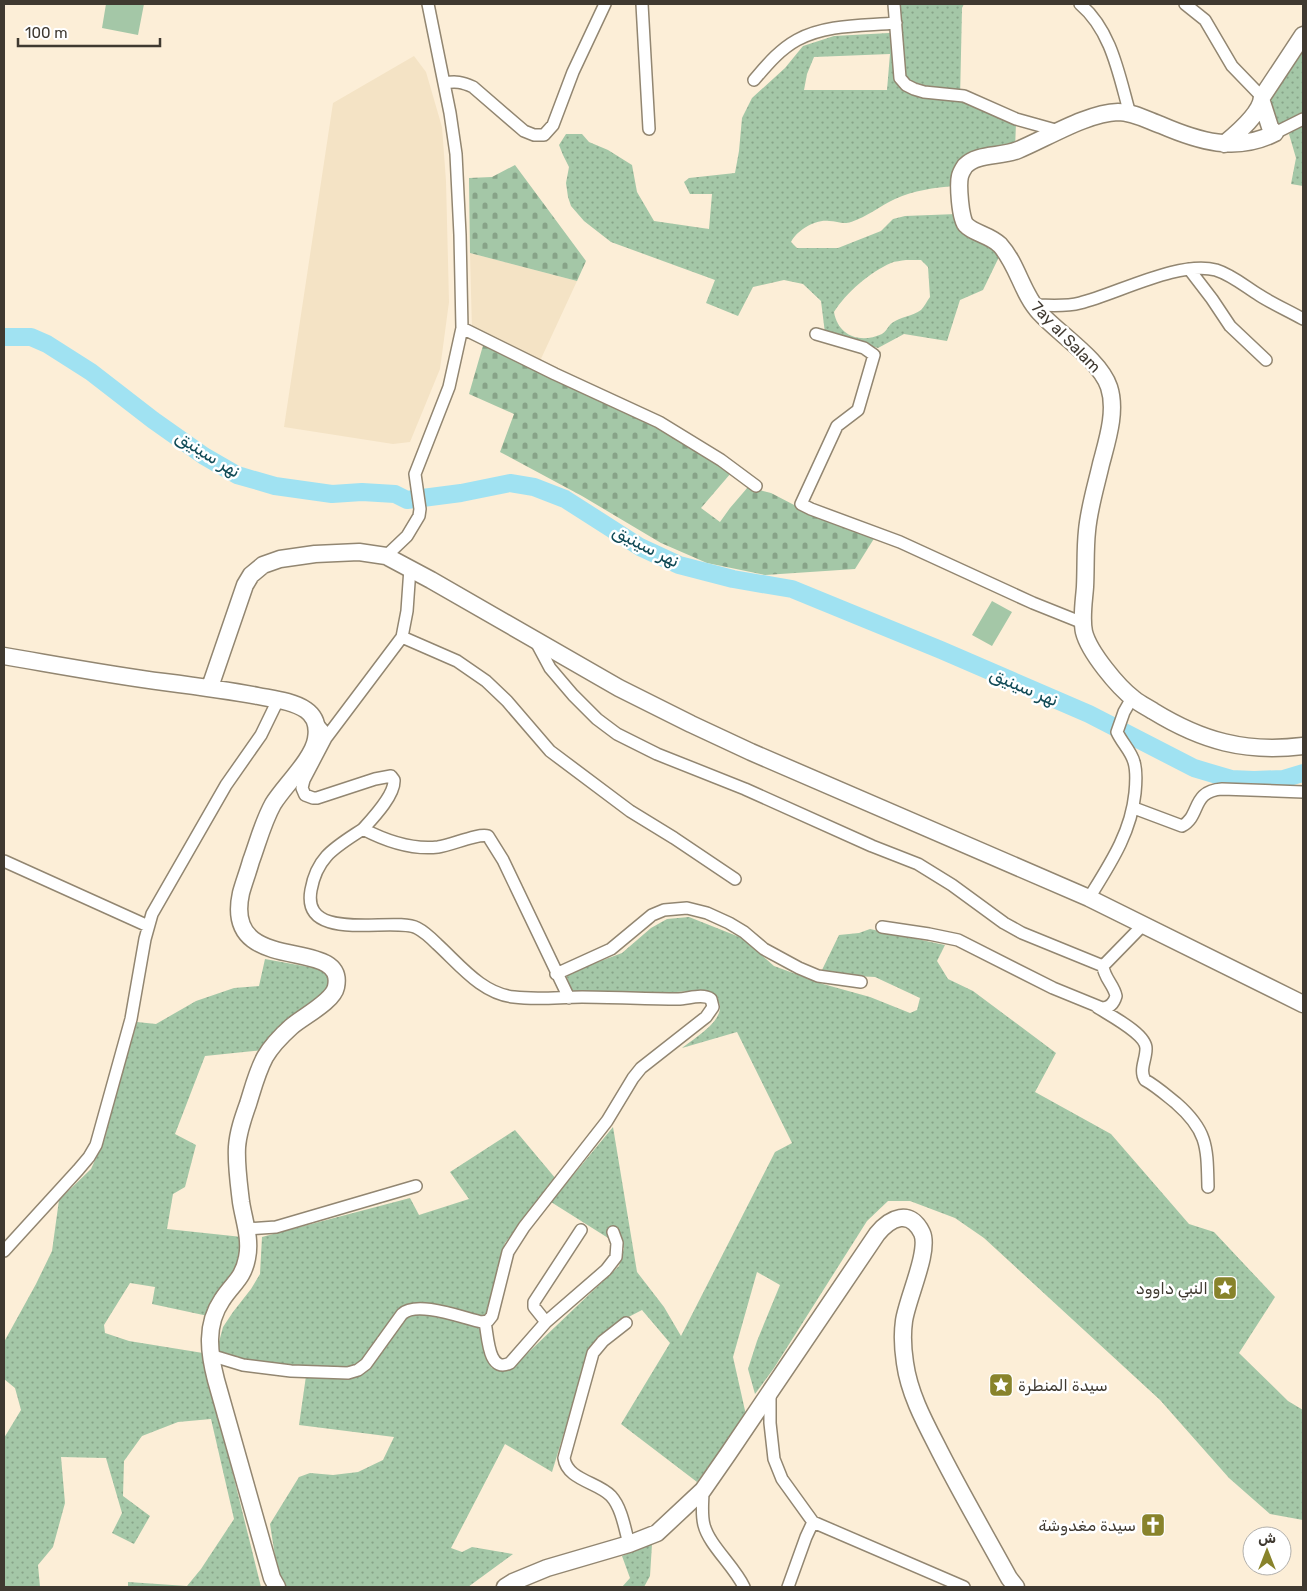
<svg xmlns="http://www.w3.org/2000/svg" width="1307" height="1591" font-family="Rubik,Cairo,sans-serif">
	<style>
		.built { fill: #f4e3c5 }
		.grass { fill: url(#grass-dots); fill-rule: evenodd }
		.cemetery { fill: url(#cemetery-stones) }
		.pitch { fill: #a4c7a7 }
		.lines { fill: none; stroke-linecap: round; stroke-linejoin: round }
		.river { stroke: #a0e2f2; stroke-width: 18 }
		.street-casing { stroke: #928671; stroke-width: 14 }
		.secondary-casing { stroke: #928671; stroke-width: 19 }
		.street { stroke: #fff; stroke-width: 11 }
		.secondary { stroke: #fff; stroke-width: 16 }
		.labels { text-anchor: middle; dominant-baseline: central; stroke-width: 5; stroke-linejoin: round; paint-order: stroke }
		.street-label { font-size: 16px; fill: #3f3930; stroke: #fff }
		.poi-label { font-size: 16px; fill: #3f3930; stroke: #fff; text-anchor: end }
		.water-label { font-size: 18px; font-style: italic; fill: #104a56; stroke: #fff }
	</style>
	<defs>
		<pattern id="grass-dots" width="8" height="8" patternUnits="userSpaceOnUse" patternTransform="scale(1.25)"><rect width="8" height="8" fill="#a4c7a7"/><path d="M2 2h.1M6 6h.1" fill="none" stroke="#87a388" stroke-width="1.8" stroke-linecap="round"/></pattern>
		<pattern id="cemetery-stones" width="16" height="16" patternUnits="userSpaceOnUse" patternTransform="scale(1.25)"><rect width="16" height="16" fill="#a4c7a7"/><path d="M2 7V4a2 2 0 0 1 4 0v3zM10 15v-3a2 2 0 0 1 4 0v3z" fill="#87a388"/></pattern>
	</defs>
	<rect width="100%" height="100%" fill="#fceed7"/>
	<!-- built -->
	<path class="built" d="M 414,56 L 426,72 L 442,127 L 446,181 L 449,302 L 440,369 L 410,442 L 393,444 L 284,427 L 333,103 Z
		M 470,253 L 577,281 L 540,361 L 472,331 Z"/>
	<!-- grass -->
	<path class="grass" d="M 899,4 L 964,4 L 962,8 L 960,99 L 1016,123 L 1015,149 L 960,165 L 959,214 L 1009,246 L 1023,265 L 999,257 L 983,290 L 960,300 L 947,341 L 904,334 L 878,348 L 825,333 L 821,301 L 803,284 L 784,280 L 753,287 L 738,316 L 706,303 L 715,280 L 611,242 L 584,221 L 571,206 L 568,197 L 566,183 L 569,167 L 563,155 L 559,145 L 566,134 L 582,134 L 589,142 L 608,150 L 632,165 L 637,192 L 654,221 L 709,229 L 712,194 L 690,194 L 684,182 L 689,178 L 735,173 L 739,151 L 742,118 L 752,98 L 785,68 L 803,46 L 834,36 L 889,33 L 901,30 ZM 890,54 L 887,90 L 804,90 L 807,74 L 814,57 ZM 954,186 L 957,214 L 905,216 L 893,219 L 881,231 L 838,248 L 797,248 L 791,242 C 797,230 816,219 829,221 C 837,221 843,225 851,222 C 867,217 880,206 895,199 C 914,190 934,188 954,186 ZM 906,260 L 921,260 L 928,267 L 930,297 C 927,301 924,307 921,310 C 913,316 900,317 892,323 C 888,326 886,332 882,334 C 860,344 838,336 834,312 C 846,293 870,272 891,263 C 895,261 901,261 906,260 Z
		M 1303,47 L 1303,116 L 1277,128 L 1268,103 L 1271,93 Z
		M 1303,123 L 1303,186 L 1291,184 L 1296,158 L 1289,134 Z
		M 689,917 L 742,938 L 774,966 L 823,984 L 870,997 L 910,1013 L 917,1010 L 920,998 L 875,977 L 838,975 L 822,970 L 839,935 L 859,933 L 870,929 L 945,945 L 937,961 L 948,979 L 973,991 L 1056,1053 L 1035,1092 L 1111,1134 L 1189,1224 L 1214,1232 L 1275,1297 L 1239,1353 L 1288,1401 L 1303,1410 L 1303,1520 L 1270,1514 L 1229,1478 L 1160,1400 L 984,1238 L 955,1218 L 910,1201 L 888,1201 L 867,1221 L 774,1368 L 755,1394 L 748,1369 L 757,1341 L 780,1285 L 757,1272 L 733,1357 L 746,1415 L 697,1482 L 621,1424 L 670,1343 L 642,1310 L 613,1325 L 591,1345 L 552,1472 L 505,1444 L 451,1548 L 462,1552 L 472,1547 L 513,1554 L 468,1587 L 286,1587 L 277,1569 L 270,1524 L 299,1477 L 310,1473 L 333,1475 L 358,1472 L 383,1460 L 394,1437 L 299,1425 L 306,1376 L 241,1362 L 216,1353 L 223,1327 L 233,1312 L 251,1289 L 260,1274 L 262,1237 L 410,1198 L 419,1215 L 469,1199 L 450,1172 L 515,1130 L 556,1179 L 505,1243 L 487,1312 L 482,1343 L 491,1367 C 499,1371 504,1370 513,1367 L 619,1266 L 624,1248 L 551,1202 L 613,1127 L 637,1272 L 664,1307 L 681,1336 L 775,1152 L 792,1143 L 737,1032 L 682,1048 C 699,1035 743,1009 705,990 L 648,994 L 572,993 L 566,974 L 622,953 L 651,928 L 667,919 Z
		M 265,959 L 320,969 L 329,974 L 330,989 L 264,1050 L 205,1056 L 175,1134 L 196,1145 L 185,1187 L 173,1194 L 167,1229 L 242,1237 L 243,1262 L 208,1316 L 152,1304 L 155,1287 L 130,1283 L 104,1325 L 105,1333 L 129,1341 L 203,1353 L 261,1587 L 128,1587 L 128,1582 L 187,1586 L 201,1569 L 234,1519 L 211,1419 L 178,1422 L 142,1436 L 124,1461 L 123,1496 L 150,1516 L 134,1544 L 112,1533 L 122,1513 L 106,1458 L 61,1457 L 65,1503 L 53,1547 L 38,1565 L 40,1587 L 4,1587 L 4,1438 L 21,1410 L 15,1388 L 4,1379 L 4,1342 L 36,1284 L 52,1251 L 59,1200 L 91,1169 L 105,1138 L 115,1098 L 137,1022 L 156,1024 L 196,1001 L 234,988 L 259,986 Z
		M 652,1544 L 650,1576 L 644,1587 L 622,1587 L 630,1578 L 622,1556 Z"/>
	<!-- cemetery -->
	<path class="cemetery" d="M 515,165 L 586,261 L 577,281 L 470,253 L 469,178 L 492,177 Z
		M 484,342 L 651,421 L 731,473 L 701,508 L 720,522 L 730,508 L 748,487 L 771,493 L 825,521 L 872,533 L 875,537 L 855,569 L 765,575 L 707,563 L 661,543 L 582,496 L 500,452 L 514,414 L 469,394 Z"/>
	<!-- pitch -->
	<path class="pitch" d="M 106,4 L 144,4 L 138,35 L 102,28 Z
		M 992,601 L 1012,612 L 992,646 L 972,635 Z"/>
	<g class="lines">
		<!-- river -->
		<path class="river" d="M 4,337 L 31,337 L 47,344 L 91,372 L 153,420 L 204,456 L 237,475 L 275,486 L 332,494 L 362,492 L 395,494 L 407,500 L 461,493 L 510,483 L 534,487 L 565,499 L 640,547 L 679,565 L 733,579 L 792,589 L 941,650 L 1089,714 L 1194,768 L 1231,779 L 1254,780 L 1283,779 L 1303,773"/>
		<defs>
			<path id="street" d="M 642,4 L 649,129
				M 894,4 L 900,78 L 906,85 L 914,89 L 924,92 L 964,96 L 1016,119 L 1059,131
				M 1080,4 C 1112,31 1119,76 1130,114
				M 1185,4 L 1205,20 L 1232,66 L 1262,97
				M 754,80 C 767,65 779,50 797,40 C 826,24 863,26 896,23
				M 444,83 C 456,81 462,82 473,87 L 524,131 L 534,135 L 544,135 L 553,125 L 573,72 L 605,4
				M 1275,133 L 1303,119
				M 1189,269 L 1212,299 L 1230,326 L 1266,360
				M 1034,305 C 1049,305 1065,307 1080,303 C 1117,294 1179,260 1216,270 C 1232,275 1246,287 1259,295 C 1273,304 1289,311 1303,319
				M 462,328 L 555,374 L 659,422 L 721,460 L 756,486
				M 816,334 L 864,348 L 874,355 L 858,410 L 837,426 L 801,504 L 811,509 L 900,542 L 1033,603 L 1083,623
				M 386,556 L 407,536 L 419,516 L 420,509 L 415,474 L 449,387 L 462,328 L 460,235 L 456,154 L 450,113 L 428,4
				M 402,637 L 457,661 L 486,681 L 507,701 L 550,751 L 630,811 L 674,838 L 735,879
				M 535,640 L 550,668 L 573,695 L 597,719 L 617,734 L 657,754 L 745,789 L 872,846 L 918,864 L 952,885 L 1004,923 L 1022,933 L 1103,966
				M 317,723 L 323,730 L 326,738 L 304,780 L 302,788 L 305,795 L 313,798 L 317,798 L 375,779 L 391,776 L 394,780 C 395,795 373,818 363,829 C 386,841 412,850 438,847 C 452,845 478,833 488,836 L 503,860 L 569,998
				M 326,738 L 402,637 L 407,611 L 410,568
				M 1134,808 L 1182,826 C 1201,816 1191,791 1222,789 L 1303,792
				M 4,861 L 148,926
				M 1089,898 C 1110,864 1131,833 1135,793 C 1136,783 1137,772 1134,762 C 1131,751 1122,743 1117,732 L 1124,712 L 1132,698
				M 882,927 L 929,934 L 958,940 L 1053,988 L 1102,1008 C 1110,1008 1114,1003 1116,996 C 1114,985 1104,978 1103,966 L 1143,925
				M 556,974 L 611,949 L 652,915 L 664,910 L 687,908 L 707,913 L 729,923 L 744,932 L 764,949 L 799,968 L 818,976 L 861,982
				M 1097,1007 C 1109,1015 1147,1034 1146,1049 C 1146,1060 1139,1070 1145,1080 C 1156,1086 1166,1095 1176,1103 C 1208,1131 1207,1147 1208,1187
				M 247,1229 L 276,1227 L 416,1186
				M 4,1251 L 78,1170 L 89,1157 L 96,1145 L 131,1019 L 145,939 L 152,914 L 226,785 L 261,735 L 278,700
				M 485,1322 C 488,1336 488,1374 510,1363 L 546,1322 L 534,1307 L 534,1302 L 581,1230
				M 546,1322 L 606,1270 L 616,1257 L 617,1243 L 613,1232
				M 626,1323 L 603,1341 L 593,1353 L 564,1458 C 567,1480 598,1482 611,1496 C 622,1508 625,1530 629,1544
				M 210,1355 L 243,1365 L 291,1371 L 348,1373 L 358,1370 L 366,1364 L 402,1314 C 417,1300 463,1318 482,1322 L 488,1321 L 492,1316 L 508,1252 L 524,1227 L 607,1121 L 633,1078 L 641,1068 L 706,1017 L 713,1007 L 711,999 C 702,993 688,999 678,999 C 646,999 614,997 582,997 C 560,997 537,1000 514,997 C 482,994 460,965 437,944 C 431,938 425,932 417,928 C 394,916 301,945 311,890 C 317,856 336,847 363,829
				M 770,1393 L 770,1423 L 774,1459 L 782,1479 L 813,1522 L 964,1587
				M 703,1490 C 703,1501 701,1514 704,1525 C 709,1545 734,1566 744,1587
				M 788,1587 L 806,1537 L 813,1522"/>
			<path id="secondary" d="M 1262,102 L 1270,127 L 1275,133 C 1236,153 1198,141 1161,125 C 1147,120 1133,112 1118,112 C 1087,113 1047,138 1018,150 C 1001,157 977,153 965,166 C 963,169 961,172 960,176 C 958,184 960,219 966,225 C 973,233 990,235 1000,245 C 1018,265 1022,294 1040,313 C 1059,334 1100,360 1109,387 C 1117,411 1107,441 1101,464 C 1096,486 1089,508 1087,531 C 1085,549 1086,568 1085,587 C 1084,601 1081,618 1084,632 C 1089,652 1118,687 1134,699 C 1140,704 1147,707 1153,711 C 1202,741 1245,753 1303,746
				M 1224,144 C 1236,134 1261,114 1262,97 L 1303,35
				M 4,656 C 57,665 110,675 164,682 C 195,686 226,690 258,696 C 273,699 293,701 306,710 C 316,717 318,728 316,739 C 313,759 284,786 273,804 C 263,822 258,842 251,861 C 248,872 244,882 241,893 C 222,979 347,934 336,987 C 333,1002 302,1017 291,1027 C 281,1036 272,1045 265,1057 C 257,1072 253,1088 248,1104 C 243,1118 238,1132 237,1147 C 236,1165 239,1185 241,1202 C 244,1221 251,1239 247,1258 C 243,1279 233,1283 222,1300 C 205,1325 209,1353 216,1380 L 272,1578 L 277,1587
				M 210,687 L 245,585 L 251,575 L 263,565 L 280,559 L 315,554 L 359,552 L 386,556 L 431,580 L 619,688 L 691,724 L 751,752 L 1089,898 L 1303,1004
				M 505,1587 L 513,1582 L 547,1568 L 629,1544 L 657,1533 L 703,1490 L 728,1454 L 877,1234 C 890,1218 910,1208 922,1233 C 930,1251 907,1299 904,1321 C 902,1335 903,1350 905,1363 C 909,1392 923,1419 936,1444 C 959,1490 985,1534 1009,1578 L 1016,1587"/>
		</defs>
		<!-- street casing -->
		<use href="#street" class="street-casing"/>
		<!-- secondary casing -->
		<use href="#secondary" class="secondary-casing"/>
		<!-- street -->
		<use href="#street" class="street"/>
		<!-- secondary -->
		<use href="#secondary" class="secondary"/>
	</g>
	<!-- icons -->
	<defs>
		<symbol id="sight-square" viewBox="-11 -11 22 22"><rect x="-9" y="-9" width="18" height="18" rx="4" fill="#88832b" stroke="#fff"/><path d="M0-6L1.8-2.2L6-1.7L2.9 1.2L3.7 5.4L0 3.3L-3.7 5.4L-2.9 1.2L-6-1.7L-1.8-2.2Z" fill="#fff"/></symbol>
		<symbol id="church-square" viewBox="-11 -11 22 22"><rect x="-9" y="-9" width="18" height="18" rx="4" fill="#88832b" stroke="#fff"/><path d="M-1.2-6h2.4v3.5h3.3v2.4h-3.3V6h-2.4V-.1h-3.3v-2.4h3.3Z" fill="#fff"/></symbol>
	</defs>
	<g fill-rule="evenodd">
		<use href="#sight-square" x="1211" y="1274" width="28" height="28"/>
		<use href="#sight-square" x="987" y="1371" width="28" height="28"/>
		<use href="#church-square" x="1139" y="1511" width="28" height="28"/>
	</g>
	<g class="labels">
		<!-- street labels -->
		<g class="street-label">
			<text transform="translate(1066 337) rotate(46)">7ay al Salam</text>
		</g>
		<!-- poi labels -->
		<g class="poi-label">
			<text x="1208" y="1288">النبي داوود</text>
			<text x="1018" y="1385" text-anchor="start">سيدة المنطرة</text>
			<text x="1136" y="1525">سيدة مغدوشة</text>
		</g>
		<!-- water labels -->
		<g class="water-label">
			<text transform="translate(208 454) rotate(32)">نهر سينيق</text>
			<text transform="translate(646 546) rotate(27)">نهر سينيق</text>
			<text transform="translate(1024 687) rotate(23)">نهر سينيق</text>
		</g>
	</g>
	<!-- border -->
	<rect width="1307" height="1591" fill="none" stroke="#3f3930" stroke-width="10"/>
	<!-- north arrow -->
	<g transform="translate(1267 1551)"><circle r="24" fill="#ffffff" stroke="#b2b0ac"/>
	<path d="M0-4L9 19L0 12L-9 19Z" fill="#88832b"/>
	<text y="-8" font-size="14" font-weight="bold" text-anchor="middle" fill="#3f3930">ش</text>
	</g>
	<!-- scale -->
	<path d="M18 38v8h142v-8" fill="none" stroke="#3f3930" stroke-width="2.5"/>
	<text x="25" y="38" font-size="15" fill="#3f3930" stroke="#ffffff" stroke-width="4" paint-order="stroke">100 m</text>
</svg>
